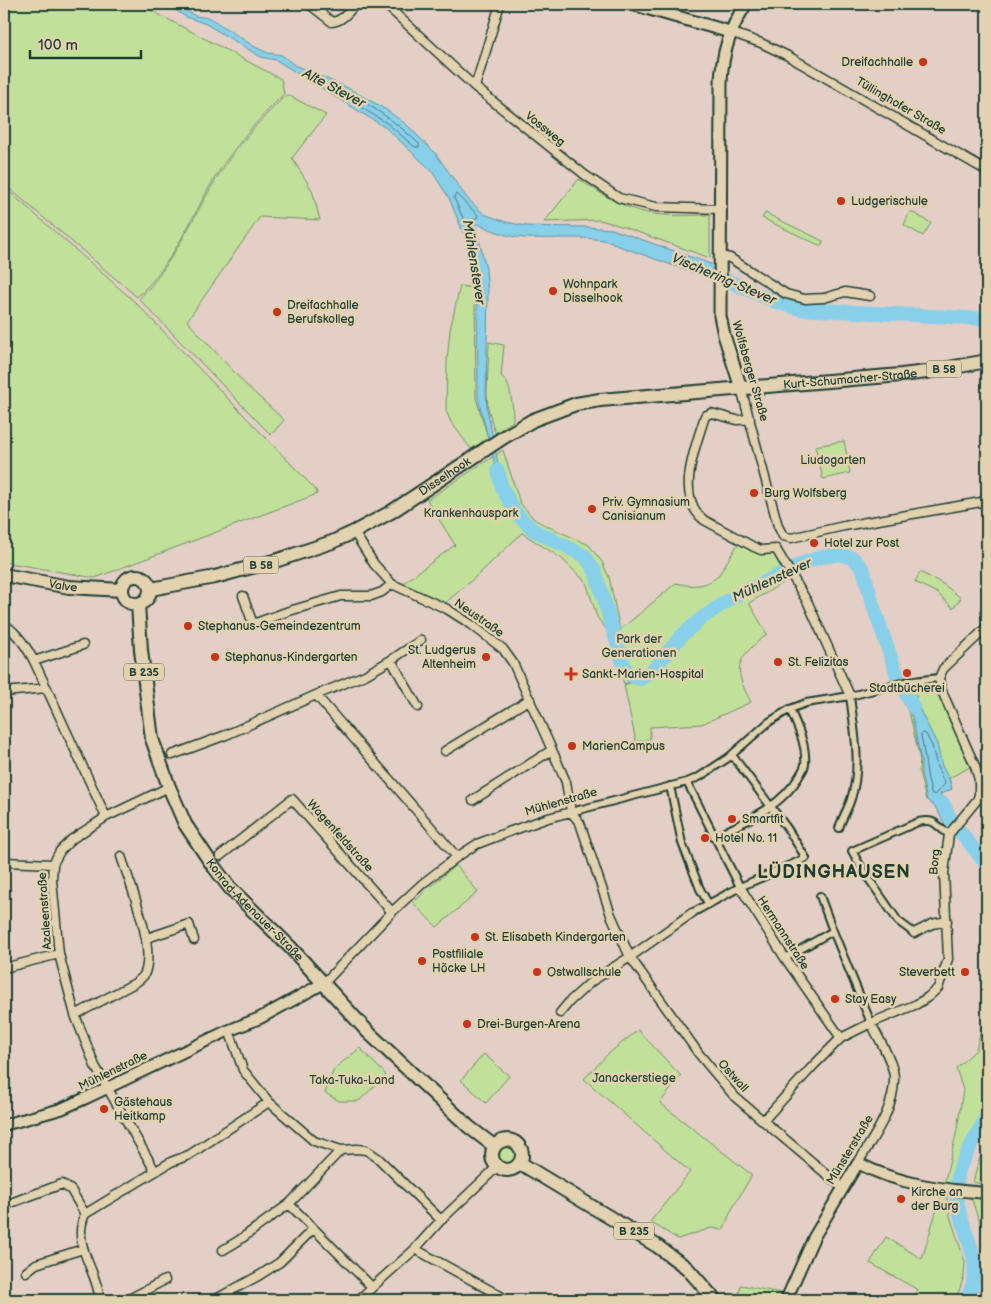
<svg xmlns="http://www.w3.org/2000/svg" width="991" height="1304" font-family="'Balsamiq Sans',sans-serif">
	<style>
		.green { fill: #c1e19a; stroke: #708f67 }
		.water { fill: #88cfe9; stroke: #5e95a1 }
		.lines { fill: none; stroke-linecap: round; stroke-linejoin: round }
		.shore { stroke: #49777c; stroke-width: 1 }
		.stream { stroke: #5e95a1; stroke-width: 2.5 }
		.river { stroke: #88cfe9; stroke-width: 14 }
		.pedestrian-casing { stroke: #1f3d34; stroke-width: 10 }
		.minor-casing { stroke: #1f3d34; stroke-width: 11 }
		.tertiary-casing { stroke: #1f3d34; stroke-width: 14 }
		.secondary-casing { stroke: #1f3d34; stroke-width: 15 }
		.primary-casing { stroke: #1f3d34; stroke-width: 16 }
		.pedestrian { stroke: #e3d2af; stroke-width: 6 }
		.minor { stroke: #e3d2af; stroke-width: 8 }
		.tertiary { stroke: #e3d2af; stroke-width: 10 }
		.secondary { stroke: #e3d2af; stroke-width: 11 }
		.primary { stroke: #e3d2af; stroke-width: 12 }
		.poi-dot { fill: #c8321e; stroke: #e3d2af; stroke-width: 2 }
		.labels { text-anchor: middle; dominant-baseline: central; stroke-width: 5; stroke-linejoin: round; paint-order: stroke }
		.shield { fill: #e3d2af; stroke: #5a6a59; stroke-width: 1 }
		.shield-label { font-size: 11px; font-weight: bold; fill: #1f3d34 }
		.poi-label { font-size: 12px; fill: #1f3d34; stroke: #e3d2af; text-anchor: start }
		.street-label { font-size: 12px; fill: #1f3d34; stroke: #e3d2af }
		.park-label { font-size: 12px; fill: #274539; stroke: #e3d2af }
		.water-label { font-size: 14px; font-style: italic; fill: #24443d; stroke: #e3d2af }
		.district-label { font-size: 18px; font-weight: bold; letter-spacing: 1px; fill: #1f3d34; stroke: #e3d2af }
	</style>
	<rect width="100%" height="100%" fill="#e3cfc5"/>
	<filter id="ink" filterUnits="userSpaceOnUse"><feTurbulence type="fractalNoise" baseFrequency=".02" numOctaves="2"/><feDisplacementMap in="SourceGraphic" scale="10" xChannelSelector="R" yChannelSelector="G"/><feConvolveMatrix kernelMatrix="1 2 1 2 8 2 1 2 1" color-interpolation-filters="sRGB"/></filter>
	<g filter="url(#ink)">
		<!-- green -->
		<path class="green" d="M 4,4 L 139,4 L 281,79 L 284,94 C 258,119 233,148 214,179 C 190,220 172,265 137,297 L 4,184 Z
			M 288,95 L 326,115 L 292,158 L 312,190 L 320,220 L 260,217 L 187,321 L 246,385 L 284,420 L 271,435 L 139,299 C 173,264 191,221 215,181 C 234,149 259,121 285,96 Z
			M 579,179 C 600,193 622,208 648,213 C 668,217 690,215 710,215 L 710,258 L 615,224 L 599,220 L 544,222 Z
			M 4,187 L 135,302 L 316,490 L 317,494 L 95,578 L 4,562 Z
			M 910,211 L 931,223 L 923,236 L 904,225 Z
			M 765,213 L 823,241 L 821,246 L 762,218 Z
			M 460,286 L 474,288 L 475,292 L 476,398 L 488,438 L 471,449 L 451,422 L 446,411 L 447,361 L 450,330 Z
			M 489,342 L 504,345 L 501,376 C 512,383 513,409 513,421 L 495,433 L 488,408 L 487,393 Z
			M 844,441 L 850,473 L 823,479 L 815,446 Z
			M 503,450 L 520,503 L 535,520 L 547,526 L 589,545 L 602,562 L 609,577 L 620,630 L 676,583 C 691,587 706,587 718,576 L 740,541 L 772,551 L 784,570 L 729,597 L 701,616 L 679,635 L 654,667 L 639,678 L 624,684 L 609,633 L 597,617 L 586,582 L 561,558 L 522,533 L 479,574 L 444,604 L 402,584 L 455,545 L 427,500 Z
			M 920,572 L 943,584 L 961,598 L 953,608 L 937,593 L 915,582 Z
			M 786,573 L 789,579 L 749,603 L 767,634 C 736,659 732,667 751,702 L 702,724 L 650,727 L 650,739 L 636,742 L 624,685 L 640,680 L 657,670 L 683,637 L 704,619 L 732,601 Z
			M 938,678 L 974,765 L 949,778 L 952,789 L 926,800 L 919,772 L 920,760 L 910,716 L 896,685 Z
			M 456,865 L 478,892 L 437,927 L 413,903 L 433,884 Z
			M 985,1012 L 985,1043 L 987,1060 L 987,1106 L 954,1171 L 952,1186 L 944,1185 L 957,1130 L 963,1090 L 956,1068 L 976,1050 Z
			M 638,1030 L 681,1076 L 660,1103 L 752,1175 L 732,1209 L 723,1230 L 711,1228 L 678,1239 L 650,1222 L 690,1172 L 584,1079 L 608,1054 Z
			M 360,1048 L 386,1075 L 359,1101 L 339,1101 L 325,1093 L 334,1069 Z
			M 484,1054 L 509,1076 L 486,1103 L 461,1080 Z
			M 987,1145 L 987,1183 L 973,1183 L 978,1162 Z
			M498 1155a9 9 0 1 1 18 0a9 9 0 1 1-18 0Z
			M 941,1195 L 947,1198 L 950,1216 L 965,1262 L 964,1276 L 956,1300 L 912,1300 L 918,1290 L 870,1263 L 886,1237 L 922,1259 Z
			M 971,1197 L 987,1198 L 987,1244 Z
			M 741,1285 L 781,1293 L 784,1295 L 782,1300 L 738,1300 Z"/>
		<!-- water -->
		<path class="water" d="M 166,4 L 176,4 L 195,16 L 210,18 L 255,47 L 268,53 L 282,55 L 294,65 L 348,88 L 385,109 L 407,125 L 436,154 L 467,198 L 484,214 L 506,222 L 526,226 L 586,227 L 612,229 L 711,264 L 711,279 L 613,244 L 613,242 C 581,234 548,241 516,237 C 502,235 488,228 475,223 L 486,269 L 488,292 L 486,393 L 487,409 L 503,488 L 501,488 L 478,398 L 477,293 L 465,237 L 449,198 L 431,170 L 386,128 L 276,60 L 261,57 L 206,24 L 186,17 Z
			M 903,690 L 907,690 L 917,696 L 915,700 L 937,744 L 942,766 L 949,779 L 952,789 L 940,794 L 952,818 L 948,825 L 945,824 L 936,808 L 927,800 L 921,773 L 921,761 L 912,716 L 900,692 L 903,692 Z"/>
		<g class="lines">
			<!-- shore -->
			<path class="shore" d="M 341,91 L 346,92 C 373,107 397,122 419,144 L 419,147 L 415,147 L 388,124 L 341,95 Z
				M 456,194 L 478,215 L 477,218 L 472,220 L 469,226 L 466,225 L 454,198 Z
				M 923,733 L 926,734 L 932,746 L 937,767 L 945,784 L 934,795 L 931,793 C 926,774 925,755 921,735 Z"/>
			<!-- stream -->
			<path class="stream" d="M 984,1184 L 985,1172 L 987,1169
				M 983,1197 L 983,1204 L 987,1216"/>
			<!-- river -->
			<path class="river" d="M 695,266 L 776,302 L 800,309 L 987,319
				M 498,470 L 502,488 L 515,512 L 533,530 L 585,556 L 595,571 L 624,666 L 629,675 L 640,679 L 655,668 L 681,636 L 702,618 L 730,599 L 799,565 L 817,558 L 839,554 L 853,558 L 863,569 L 873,605 L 898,678 L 913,707
				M 943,803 L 951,820 L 987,865
				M 966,1300 C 987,1263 963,1236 957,1201 C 956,1193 957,1182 958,1174 C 959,1164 981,1128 987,1116"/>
			<defs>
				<path id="pedestrian" d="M 687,782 L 740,887
					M 670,786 L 682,843 L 700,889 L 708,903
					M 571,812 L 687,782 L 699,777 L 728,758 L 769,722 L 790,709 L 806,703 L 850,696 L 905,682 L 939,678
					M 839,828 C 842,818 848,809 851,799 C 862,766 854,729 850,696
					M 714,837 C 746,821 782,807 800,775 C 802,771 805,768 805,764 C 807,745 797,726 790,709
					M 820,896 L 833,931 L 871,1023
					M 692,913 L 740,887 L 806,858 L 787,828 L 732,755
					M 914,933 L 898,921 L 864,872 L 852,851 L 918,822 C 938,818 934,826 949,834
					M 785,958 L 833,931"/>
				<path id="minor" d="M 309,4 L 332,22 C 343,21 349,11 356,4
					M 385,4 L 475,87 L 585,175 L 619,198 L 656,207 L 720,209
					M 730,32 L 761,43 L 788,56 L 987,171
					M 475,87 L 500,4
					M 720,256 L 730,258 L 786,294 L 805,299 L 824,298 L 845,292 L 870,296
					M 741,388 L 778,526 L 783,536
					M 750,419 L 737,420 L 711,413 L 705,416 C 696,446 674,496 704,520 L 754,547 L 761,550 L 776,549
					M 354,532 L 374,564 L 392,584 L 447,609 L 472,625 L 503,649 L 513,663 L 552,750 L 566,782 L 571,812
					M 783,536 L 791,538 L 844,526 L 987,501
					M 776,549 L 808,603 L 850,696
					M 243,596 L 253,624 L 289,611 L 341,596 L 371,596 L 382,592 L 392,584
					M 4,624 C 18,634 26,646 34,661 L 106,817
					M 391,660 L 418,707
					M 34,661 L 83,645
					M 4,692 L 47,688
					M 316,695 L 457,857
					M 445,751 L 530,699
					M 172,755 L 226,735 L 316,695 L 365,675 L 391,660 L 421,640
					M 473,800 L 552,750
					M 571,812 L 580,823 L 611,915 L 630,957 L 699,1054 L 735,1097 L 843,1188
					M 220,856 L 292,799 L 392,912
					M 4,862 L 53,864
					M 740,887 L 785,958 L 841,1038
					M 914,933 L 932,924 L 947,921
					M 147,938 L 189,924 L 194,940
					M 4,968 L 59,954
					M 324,983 L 392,912 L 422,884 L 457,857 L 477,844 L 511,831 L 548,818 L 571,812
					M 560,1013 L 570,1001 L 592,981 L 630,957 L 692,913
					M 75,1015 L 135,983 C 138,981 142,978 144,975 C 157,948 130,885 121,856
					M 229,1030 L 243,1070 L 269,1102
					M 763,1121 L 813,1066 L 841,1038 L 871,1023 L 917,1004 L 928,997 L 938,988 L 948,959 L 944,873 L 949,834 L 977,800 L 979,795 L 979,780 L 975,766 L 941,689 L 939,678 L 943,669 L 987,627
					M 341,1150 L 289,1204 L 372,1287
					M 858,1163 C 873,1137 895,1109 894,1077 C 893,1061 878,1038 871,1023
					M 155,1171 L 95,1066 L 75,1015 L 59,954 L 52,880 L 53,864 L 60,851 L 72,839 L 106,817 L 169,787
					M 8,1204 L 62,1184 L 71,1190 L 85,1214
					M 415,1249 L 508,1300
					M 223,1250 L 238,1241 L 289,1204
					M 26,1272 L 36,1264 L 83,1249
					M 100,1300 C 97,1269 71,1246 85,1214 L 171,1162 L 189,1155 L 269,1102 L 314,1141 L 341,1150 L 357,1149 L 366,1150 L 378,1158 L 441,1220
					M 127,1300 L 165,1280
					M 214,1300 L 260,1275 L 280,1262 L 313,1229
					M 358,1300 L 415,1249 L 441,1220 L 497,1167"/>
				<path id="tertiary" d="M 4,1125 L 61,1109 L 86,1098 L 225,1032 L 260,1018 L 324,983
					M 786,1300 L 814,1237 L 858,1163 C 896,1184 944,1190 987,1193"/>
				<path id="secondary" d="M 632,4 L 730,32
					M 741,388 L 724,335 L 720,316 L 721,82 C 722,54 730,28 746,4"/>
				<g id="primary">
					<path id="s1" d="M 4,575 L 69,587 L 122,590"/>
					<circle cx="136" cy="590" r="14"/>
					<path id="s2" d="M 151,589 L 215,577 L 278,560 L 332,542 L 354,532 L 391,512 L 504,437 L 533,420 L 576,404 L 600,400 L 901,375 L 927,372 L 987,361"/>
					<path id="s3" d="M 138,604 L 141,650 L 152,739 L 169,787 L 185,824 L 211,863 L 230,888 L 290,947 L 368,1032 L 469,1127 L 494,1146"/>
					<circle cx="507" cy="1155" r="15"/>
					<path d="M 520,1163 L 657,1246 L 687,1268 L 715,1300"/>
				</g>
			</defs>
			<!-- pedestrian casing -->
			<use href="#pedestrian" class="pedestrian-casing"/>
			<!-- minor casing -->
			<use href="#minor" class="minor-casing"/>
			<!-- tertiary casing -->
			<use href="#tertiary" class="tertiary-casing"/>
			<!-- secondary casing -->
			<use href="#secondary" class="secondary-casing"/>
			<!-- primary casing -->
			<use href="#primary" class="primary-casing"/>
			<!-- pedestrian -->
			<use href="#pedestrian" class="pedestrian"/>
			<!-- minor -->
			<use href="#minor" class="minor"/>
			<!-- tertiary -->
			<use href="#tertiary" class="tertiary"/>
			<!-- secondary -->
			<use href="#secondary" class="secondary"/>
			<!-- primary -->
			<use href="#primary" class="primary"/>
		</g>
	</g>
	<!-- markers -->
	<g class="poi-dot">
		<circle cx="923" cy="62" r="5"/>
		<circle cx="841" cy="201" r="5"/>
		<circle cx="553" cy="291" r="5"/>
		<circle cx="277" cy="312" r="5"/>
		<circle cx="754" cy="493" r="5"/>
		<circle cx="592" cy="509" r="5"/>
		<circle cx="814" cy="543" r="5"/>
		<circle cx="188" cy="626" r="5"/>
		<circle cx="215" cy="657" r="5"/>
		<circle cx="486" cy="657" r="5"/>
		<circle cx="778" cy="662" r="5"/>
		<circle cx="907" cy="673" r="5"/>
		<path d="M568.5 666.5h5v5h5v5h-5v5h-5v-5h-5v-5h5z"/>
		<circle cx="572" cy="746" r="5"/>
		<circle cx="732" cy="819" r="5"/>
		<circle cx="705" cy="838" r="5"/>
		<circle cx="475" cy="937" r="5"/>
		<circle cx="422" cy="961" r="5"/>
		<circle cx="537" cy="972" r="5"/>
		<circle cx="965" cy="972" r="5"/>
		<circle cx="835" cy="999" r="5"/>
		<circle cx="467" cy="1024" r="5"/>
		<circle cx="104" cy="1109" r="5"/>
		<circle cx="901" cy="1199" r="5"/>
	</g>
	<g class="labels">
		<!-- shield labels -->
		<g class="shield">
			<rect x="926.5" y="360.5" width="35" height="17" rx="4"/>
			<rect x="243.5" y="556.5" width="35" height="17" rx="4"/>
			<rect x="124" y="663.5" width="40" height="17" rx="4"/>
			<rect x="614" y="1222.5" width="40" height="17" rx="4"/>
		</g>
		<g class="shield-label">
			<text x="944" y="369">B 58</text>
			<text x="261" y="565">B 58</text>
			<text x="144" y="672">B 235</text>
			<text x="634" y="1231">B 235</text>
		</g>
		<!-- poi labels -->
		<g class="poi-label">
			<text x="913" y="62" text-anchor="end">Dreifachhalle</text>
			<text x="851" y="201">Ludgerischule</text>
			<text x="563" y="284">Wohnpark<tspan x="563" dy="14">Disselhook</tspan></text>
			<text x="287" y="305">Dreifachhalle<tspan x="287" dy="14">Berufskolleg</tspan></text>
			<text x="764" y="493">Burg Wolfsberg</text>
			<text x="602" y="502">Priv. Gymnasium<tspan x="602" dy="14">Canisianum</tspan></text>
			<text x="824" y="543">Hotel zur Post</text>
			<text x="198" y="626">Stephanus-Gemeindezentrum</text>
			<text x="476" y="650" text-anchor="end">St. Ludgerus<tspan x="476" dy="14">Altenheim</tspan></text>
			<text x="225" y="657">Stephanus-Kindergarten</text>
			<text x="788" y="662">St. Felizitas</text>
			<text x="582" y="674">Sankt-Marien-Hospital</text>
			<text x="907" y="688" text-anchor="middle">Stadtbücherei</text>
			<text x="582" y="746">MarienCampus</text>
			<text x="742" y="819">Smartfit</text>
			<text x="715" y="838">Hotel No. 11</text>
			<text x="485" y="937">St. Elisabeth Kindergarten</text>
			<text x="432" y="954">Postfiliale<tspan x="432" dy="14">Höcke LH</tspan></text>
			<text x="547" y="972">Ostwallschule</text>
			<text x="955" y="972" text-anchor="end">Steverbett</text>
			<text x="845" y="999">Stay Easy</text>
			<text x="477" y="1024">Drei-Burgen-Arena</text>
			<text x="114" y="1102">Gästehaus<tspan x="114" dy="14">Heitkamp</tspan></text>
			<text x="911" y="1192">Kirche an<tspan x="911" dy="14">der Burg</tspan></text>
		</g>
		<!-- street labels -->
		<g class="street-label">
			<text transform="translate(901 106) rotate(30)">Tüllinghofer Straße</text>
			<text transform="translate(545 129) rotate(39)">Vossweg</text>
			<text transform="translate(750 371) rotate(74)">Wolfsberger Straße</text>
			<text stroke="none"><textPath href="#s2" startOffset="744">Kurt-Schumacher-Straße</textPath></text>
			<text stroke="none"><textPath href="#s2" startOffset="318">Disselhook</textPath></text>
			<text stroke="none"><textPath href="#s1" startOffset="60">Valve</textPath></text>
			<text transform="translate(479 618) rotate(35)">Neustraße</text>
			<text transform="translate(561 802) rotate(-16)">Mühlenstraße</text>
			<text transform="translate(340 836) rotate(48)">Wagenfeldstraße</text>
			<text transform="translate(935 862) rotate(-85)">Borg</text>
			<text stroke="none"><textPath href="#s3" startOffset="338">Konrad-Adenauer-Straße</textPath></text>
			<text transform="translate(45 911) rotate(-94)">Azaleenstraße</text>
			<text transform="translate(783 933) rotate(57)">Hermannstraße</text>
			<text transform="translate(113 1071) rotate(-26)">Mühlenstraße</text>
			<text transform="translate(733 1076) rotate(48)">Ostwall</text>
			<text transform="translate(850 1150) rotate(-59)">Münsterstraße</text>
		</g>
		<!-- park labels -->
		<g class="park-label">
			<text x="833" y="460">Liudogarten</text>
			<text x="471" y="513">Krankenhauspark</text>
			<text x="639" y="639">Park der<tspan x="639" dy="14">Generationen</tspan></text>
			<text x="634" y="1078">Janackerstiege</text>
			<text x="352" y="1080">Taka-Tuka-Land</text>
		</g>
		<!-- water labels -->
		<g class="water-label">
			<text transform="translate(334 88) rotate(28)">Alte Stever</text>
			<text transform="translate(474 262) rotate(81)">Mühlenstever</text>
			<text transform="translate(724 279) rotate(23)">Vischering-Stever</text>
			<text transform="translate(772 580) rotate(-25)">Mühlenstever</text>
		</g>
		<!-- district labels -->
		<g class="district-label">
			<text x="834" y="872">LÜDINGHAUSEN</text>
		</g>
	</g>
	<!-- margin -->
	<rect width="991" height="1304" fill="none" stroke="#e3d2af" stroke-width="20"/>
	<rect x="10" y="10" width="971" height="1284" fill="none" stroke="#1f3d34" stroke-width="2" filter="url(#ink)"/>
	<!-- scale -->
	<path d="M30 50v8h111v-8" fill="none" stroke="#1f3d34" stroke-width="2.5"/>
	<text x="38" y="50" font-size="15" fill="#1f3d34" stroke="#e3d2af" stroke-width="4" paint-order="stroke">100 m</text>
</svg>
